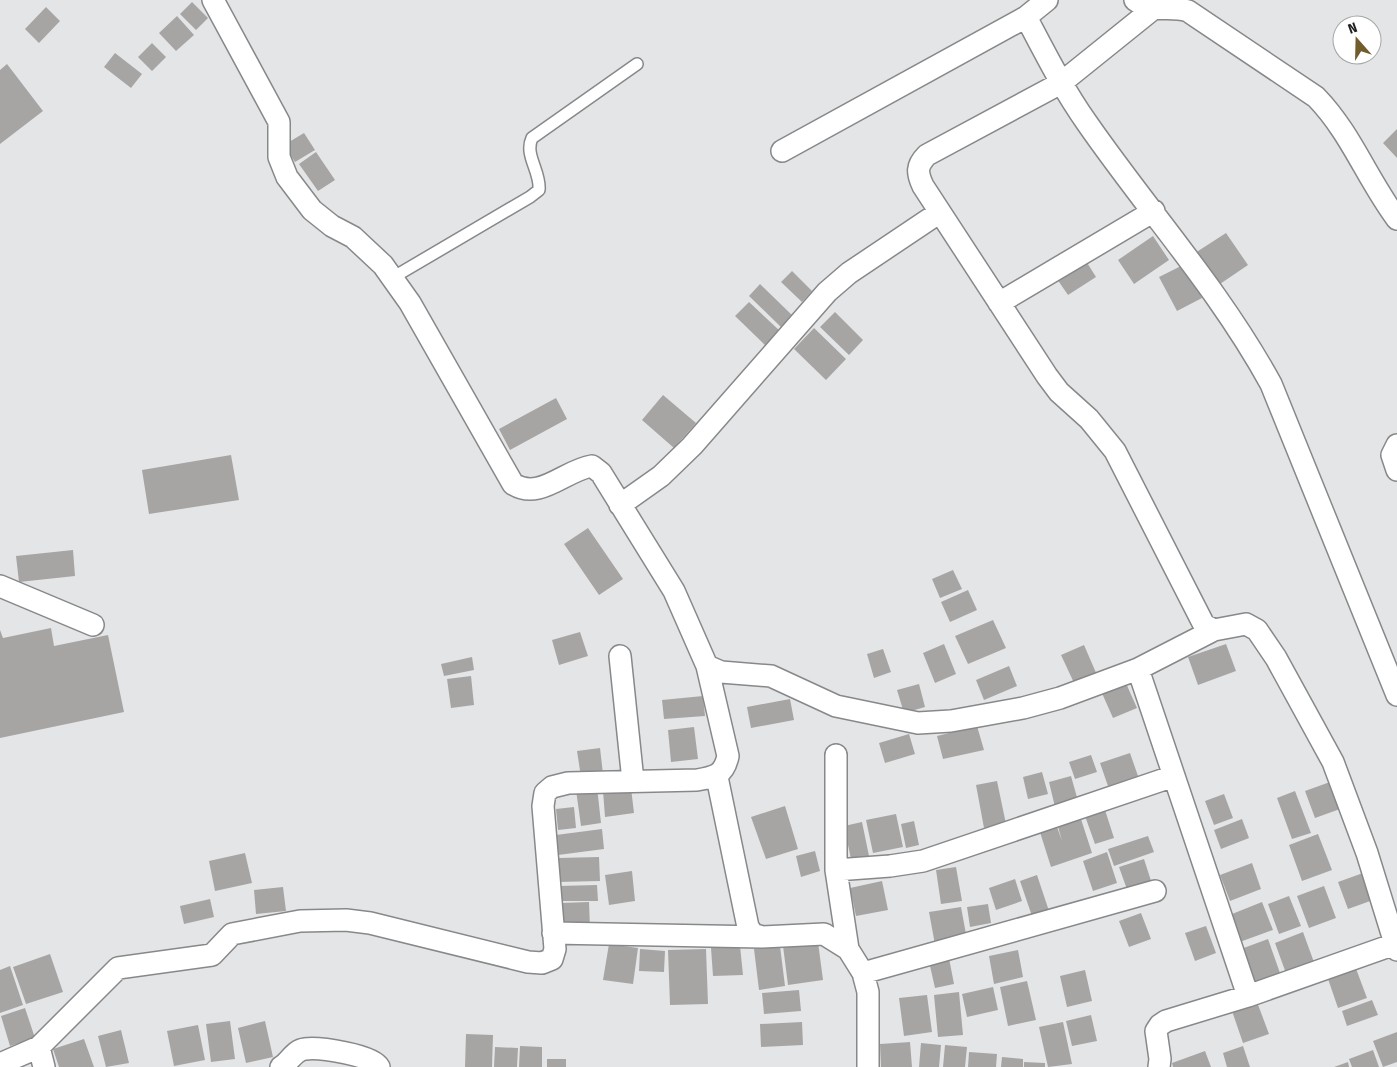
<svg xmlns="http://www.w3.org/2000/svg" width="1397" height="1067" font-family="'Fira Sans Condensed',sans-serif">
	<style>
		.building { fill: #a7a5a4 }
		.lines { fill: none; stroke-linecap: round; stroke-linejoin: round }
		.lane-casing { stroke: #87888a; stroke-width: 14 }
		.street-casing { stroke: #87888a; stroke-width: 24 }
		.lane { stroke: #fff; stroke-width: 11 }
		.street { stroke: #fff; stroke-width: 21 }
	</style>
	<rect width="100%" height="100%" fill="#e4e5e7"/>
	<!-- building -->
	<path class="building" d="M 192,2 L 208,18 L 196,30 L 180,14 Z
		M 46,7 L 60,21 L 39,43 L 25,29 Z
		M 177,16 L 194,35 L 176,51 L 159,33 Z
		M 152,43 L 166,57 L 152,71 L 138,57 Z
		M 115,53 L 142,74 L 131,88 L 104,67 Z
		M 7,64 L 43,111 L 0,144 L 0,70 Z
		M 1397,129 L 1397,158 L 1383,143 Z
		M 304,133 L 315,150 L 295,162 L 284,145 Z
		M 316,152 L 335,180 L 318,191 L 299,164 Z
		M 1226,233 L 1248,265 L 1217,286 L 1195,253 Z
		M 1153,236 L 1169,260 L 1134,284 L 1118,260 Z
		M 1086,261 L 1096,277 L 1068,295 L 1057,279 Z
		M 1185,264 L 1202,298 L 1177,311 L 1159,277 Z
		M 792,271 L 812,291 L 802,302 L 781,282 Z
		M 760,284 L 794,317 L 783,329 L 749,296 Z
		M 749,302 L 781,332 L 767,347 L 735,316 Z
		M 835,312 L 863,340 L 849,355 L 820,327 Z
		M 814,328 L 846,359 L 826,380 L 794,349 Z
		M 663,395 L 696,423 L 674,448 L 642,420 Z
		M 556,398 L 567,419 L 510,450 L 499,429 Z
		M 231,455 L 239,500 L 149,514 L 142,470 Z
		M 588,528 L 623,579 L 599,595 L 564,544 Z
		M 73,550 L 75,576 L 19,582 L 16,556 Z
		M 953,570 L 962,589 L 940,598 L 932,579 Z
		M 968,590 L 977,610 L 950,622 L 941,602 Z
		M 993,620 L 1006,648 L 968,664 L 955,636 Z
		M 51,628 L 54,646 L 108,635 L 124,712 L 0,738 L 0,630 L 3,638 Z
		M 580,632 L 588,656 L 559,665 L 552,640 Z
		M 944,644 L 956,674 L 935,683 L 923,653 Z
		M 1226,644 L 1236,671 L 1198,685 L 1188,657 Z
		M 1084,645 L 1097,675 L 1075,685 L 1061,655 Z
		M 883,649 L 891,672 L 874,678 L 867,654 Z
		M 472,657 L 474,670 L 444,676 L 441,664 Z
		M 1009,666 L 1017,686 L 984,700 L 976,680 Z
		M 471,676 L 474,705 L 451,708 L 447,679 Z
		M 1125,681 L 1137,708 L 1113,718 L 1101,691 Z
		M 919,684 L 925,707 L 904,713 L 897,690 Z
		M 703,696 L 705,716 L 664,719 L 662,700 Z
		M 790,699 L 794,720 L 751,728 L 747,707 Z
		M 977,726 L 984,750 L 943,759 L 937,736 Z
		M 694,727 L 698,759 L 671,762 L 668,730 Z
		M 909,734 L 915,754 L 885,763 L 879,743 Z
		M 600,748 L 603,774 L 581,777 L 577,751 Z
		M 1130,753 L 1138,776 L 1108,786 L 1100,763 Z
		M 1091,755 L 1097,772 L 1075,779 L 1069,762 Z
		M 1042,772 L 1048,794 L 1028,799 L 1023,777 Z
		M 1071,776 L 1078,801 L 1055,807 L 1049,782 Z
		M 997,781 L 1006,824 L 984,828 L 976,785 Z
		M 1330,782 L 1340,809 L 1315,818 L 1305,791 Z
		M 597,787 L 601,823 L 581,826 L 576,790 Z
		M 631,788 L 634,813 L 605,817 L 603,791 Z
		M 1295,791 L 1311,833 L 1292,839 L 1277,798 Z
		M 1224,794 L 1233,818 L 1214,825 L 1205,801 Z
		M 785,806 L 798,849 L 766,859 L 751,817 Z
		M 574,807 L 576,828 L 558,830 L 556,809 Z
		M 1105,810 L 1114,838 L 1095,844 L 1085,816 Z
		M 896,814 L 903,847 L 873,853 L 866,820 Z
		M 1080,816 L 1092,853 L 1051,867 L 1039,829 L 1056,824 L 1062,841 L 1057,823 Z
		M 1242,819 L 1249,838 L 1221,849 L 1214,830 Z
		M 914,821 L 919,845 L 906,848 L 901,824 Z
		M 862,822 L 869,856 L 851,859 L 844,826 Z
		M 602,829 L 604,849 L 558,855 L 556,835 Z
		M 1318,834 L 1332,870 L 1302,881 L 1289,845 Z
		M 1148,836 L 1154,852 L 1114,866 L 1108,849 Z
		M 815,851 L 820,871 L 801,877 L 796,856 Z
		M 1107,852 L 1117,883 L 1093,891 L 1083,861 Z
		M 245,853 L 252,883 L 215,891 L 209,861 Z
		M 599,857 L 600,881 L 558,882 L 558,858 Z
		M 1144,859 L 1153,887 L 1129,895 L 1119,867 Z
		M 1252,863 L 1261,889 L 1230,901 L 1220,875 Z
		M 956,867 L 962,901 L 941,904 L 936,870 Z
		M 632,871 L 635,901 L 609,905 L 605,875 Z
		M 1363,873 L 1373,900 L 1348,909 L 1338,882 Z
		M 1037,875 L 1051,917 L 1034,922 L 1020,881 Z
		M 1015,879 L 1022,901 L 996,910 L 989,888 Z
		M 882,881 L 888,910 L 856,916 L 850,888 Z
		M 597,885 L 598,901 L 558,901 L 558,886 Z
		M 1324,886 L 1336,918 L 1309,928 L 1297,896 Z
		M 283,887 L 286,911 L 256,914 L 254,890 Z
		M 1289,896 L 1301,926 L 1279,934 L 1268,904 Z
		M 210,899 L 214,917 L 184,924 L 180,906 Z
		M 589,902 L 590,929 L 561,929 L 561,903 Z
		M 1262,902 L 1273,930 L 1237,943 L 1227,916 Z
		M 988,904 L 991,923 L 970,927 L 967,907 Z
		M 961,907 L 968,945 L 936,950 L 929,912 Z
		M 1141,913 L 1151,939 L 1129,947 L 1119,921 Z
		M 1206,926 L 1216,953 L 1195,961 L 1185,933 Z
		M 1303,932 L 1315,965 L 1287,976 L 1275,943 Z
		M 1268,939 L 1280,973 L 1253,983 L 1241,949 Z
		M 818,942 L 823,980 L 788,985 L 783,946 Z
		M 609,944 L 638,948 L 633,984 L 603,980 Z
		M 740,946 L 743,975 L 713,976 L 711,948 Z
		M 780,946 L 785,986 L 759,990 L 754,949 Z
		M 640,949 L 665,951 L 664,972 L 639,971 Z
		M 706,949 L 708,1004 L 670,1005 L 668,950 Z
		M 1018,950 L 1023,977 L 994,984 L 989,956 Z
		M 948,953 L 954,984 L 935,988 L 928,957 Z
		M 50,954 L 63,992 L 26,1004 L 13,967 Z
		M 10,966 L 23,1005 L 0,1013 L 0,970 Z
		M 1355,966 L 1367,998 L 1338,1008 L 1327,976 Z
		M 1085,970 L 1092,1001 L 1067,1007 L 1060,976 Z
		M 1027,981 L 1036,1020 L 1008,1026 L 1000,987 Z
		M 993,987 L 998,1010 L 967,1017 L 962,994 Z
		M 799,990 L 801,1011 L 764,1014 L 762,993 Z
		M 959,992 L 963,1035 L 938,1037 L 934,995 Z
		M 927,995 L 932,1032 L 904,1036 L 899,998 Z
		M 1372,1000 L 1378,1015 L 1347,1026 L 1342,1011 Z
		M 1257,1002 L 1269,1034 L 1243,1043 L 1232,1011 Z
		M 25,1008 L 35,1038 L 10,1046 L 1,1016 Z
		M 1091,1015 L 1097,1041 L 1072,1046 L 1066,1021 Z
		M 230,1021 L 235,1059 L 211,1062 L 206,1024 Z
		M 265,1021 L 273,1057 L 246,1063 L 238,1028 Z
		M 802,1022 L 803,1045 L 761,1047 L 760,1024 Z
		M 1063,1022 L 1072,1064 L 1048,1067 L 1039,1027 Z
		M 198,1025 L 205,1060 L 174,1066 L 167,1031 Z
		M 121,1030 L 129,1063 L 106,1067 L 98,1036 Z
		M 1397,1032 L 1397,1062 L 1383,1067 L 1373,1041 Z
		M 466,1034 L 493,1035 L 492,1067 L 465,1067 Z
		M 84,1039 L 94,1067 L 59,1067 L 53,1049 Z
		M 910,1042 L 912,1067 L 881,1067 L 880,1044 Z
		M 921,1043 L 941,1045 L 939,1067 L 919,1067 Z
		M 945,1045 L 967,1047 L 965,1067 L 943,1067 Z
		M 520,1046 L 542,1047 L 542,1067 L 519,1067 Z
		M 1243,1046 L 1250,1067 L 1227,1067 L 1223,1053 Z
		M 495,1047 L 518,1048 L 517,1067 L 494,1067 Z
		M 1373,1050 L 1379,1067 L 1352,1067 L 1349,1059 Z
		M 1205,1051 L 1211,1067 L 1173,1067 L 1172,1063 Z
		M 969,1052 L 997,1054 L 996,1067 L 968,1067 Z
		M 1002,1057 L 1023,1059 L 1023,1067 L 1001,1067 Z
		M 547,1059 L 566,1059 L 566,1067 L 547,1067 Z
		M 1024,1062 L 1045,1063 L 1045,1067 L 1024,1067 Z
		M 1348,1062 L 1349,1067 L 1334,1067 Z"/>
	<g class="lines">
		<defs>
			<path id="lane" d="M 392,278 L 530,197 L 539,190 C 541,172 524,155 532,138 L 637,64"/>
			<path id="street" d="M 213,0 L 279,122 L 279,157 L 287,177 L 312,210 L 332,226 L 353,237 L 383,265 L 410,303 L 513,484 C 540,501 565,470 592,466 L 601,473 L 674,591 L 707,666 L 721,672 L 771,676 L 836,706 L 918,723 L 951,721 L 1023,708 L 1060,698 L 1138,669 L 1214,630
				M 1047,0 L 1026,17 C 1045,53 1063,89 1087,123 C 1148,211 1219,289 1271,384 L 1397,695
				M 1135,0 C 1153,14 1169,5 1188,11 L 1316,97 C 1351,133 1367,179 1397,219
				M 1153,9 L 1061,83 L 927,155 C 916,166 917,173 923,186 L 1047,376 L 1059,392 L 1089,419 L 1115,451 L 1204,625 L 1214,630 L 1246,624 L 1257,630 L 1276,658 L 1333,762 L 1367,853 L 1397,950
				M 782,151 L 1026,17
				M 999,303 L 1154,211
				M 1397,445 L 1392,455 L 1397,470
				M 620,505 L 661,476 L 692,446 L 827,292 L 849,273 L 940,212
				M 0,586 L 93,625
				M 620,656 L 633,781
				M 1138,669 L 1248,996
				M 836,755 L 836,870 L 848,949 L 863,973 L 868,992 L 868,1067
				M 717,777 L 748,927 L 753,934 L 762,937 L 824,934 L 848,949
				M 836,870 L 890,866 L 923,861 L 1174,776
				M 553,933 L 762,937
				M 863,973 L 1155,891
				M 39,1047 L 118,968 L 212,955 L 232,934 L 300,921 L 346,920 L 370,923 L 528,962 L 542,963 L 552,959 L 555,949 L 543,806 L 545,793 L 552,787 L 568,783 L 697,780 C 715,777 724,775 728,756 L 707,666
				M 0,1064 L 39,1047 L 44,1067
				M 281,1067 C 290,1062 294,1050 305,1049 C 319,1047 373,1055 379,1067
				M 1159,1067 L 1160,1059 L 1156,1031 L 1160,1025 L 1166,1021 L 1248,996 L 1395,944"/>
		</defs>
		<!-- lane casing -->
		<use href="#lane" class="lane-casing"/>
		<!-- street casing -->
		<use href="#street" class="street-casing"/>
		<!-- lane -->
		<use href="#lane" class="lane"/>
		<!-- street -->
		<use href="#street" class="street"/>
	</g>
	<!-- north arrow -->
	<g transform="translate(1357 40) rotate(340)"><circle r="24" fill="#ffffff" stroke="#a5a6a6"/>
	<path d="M0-4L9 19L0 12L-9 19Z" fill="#725c2c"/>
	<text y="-8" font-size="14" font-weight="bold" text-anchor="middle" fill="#1f2021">N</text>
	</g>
</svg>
